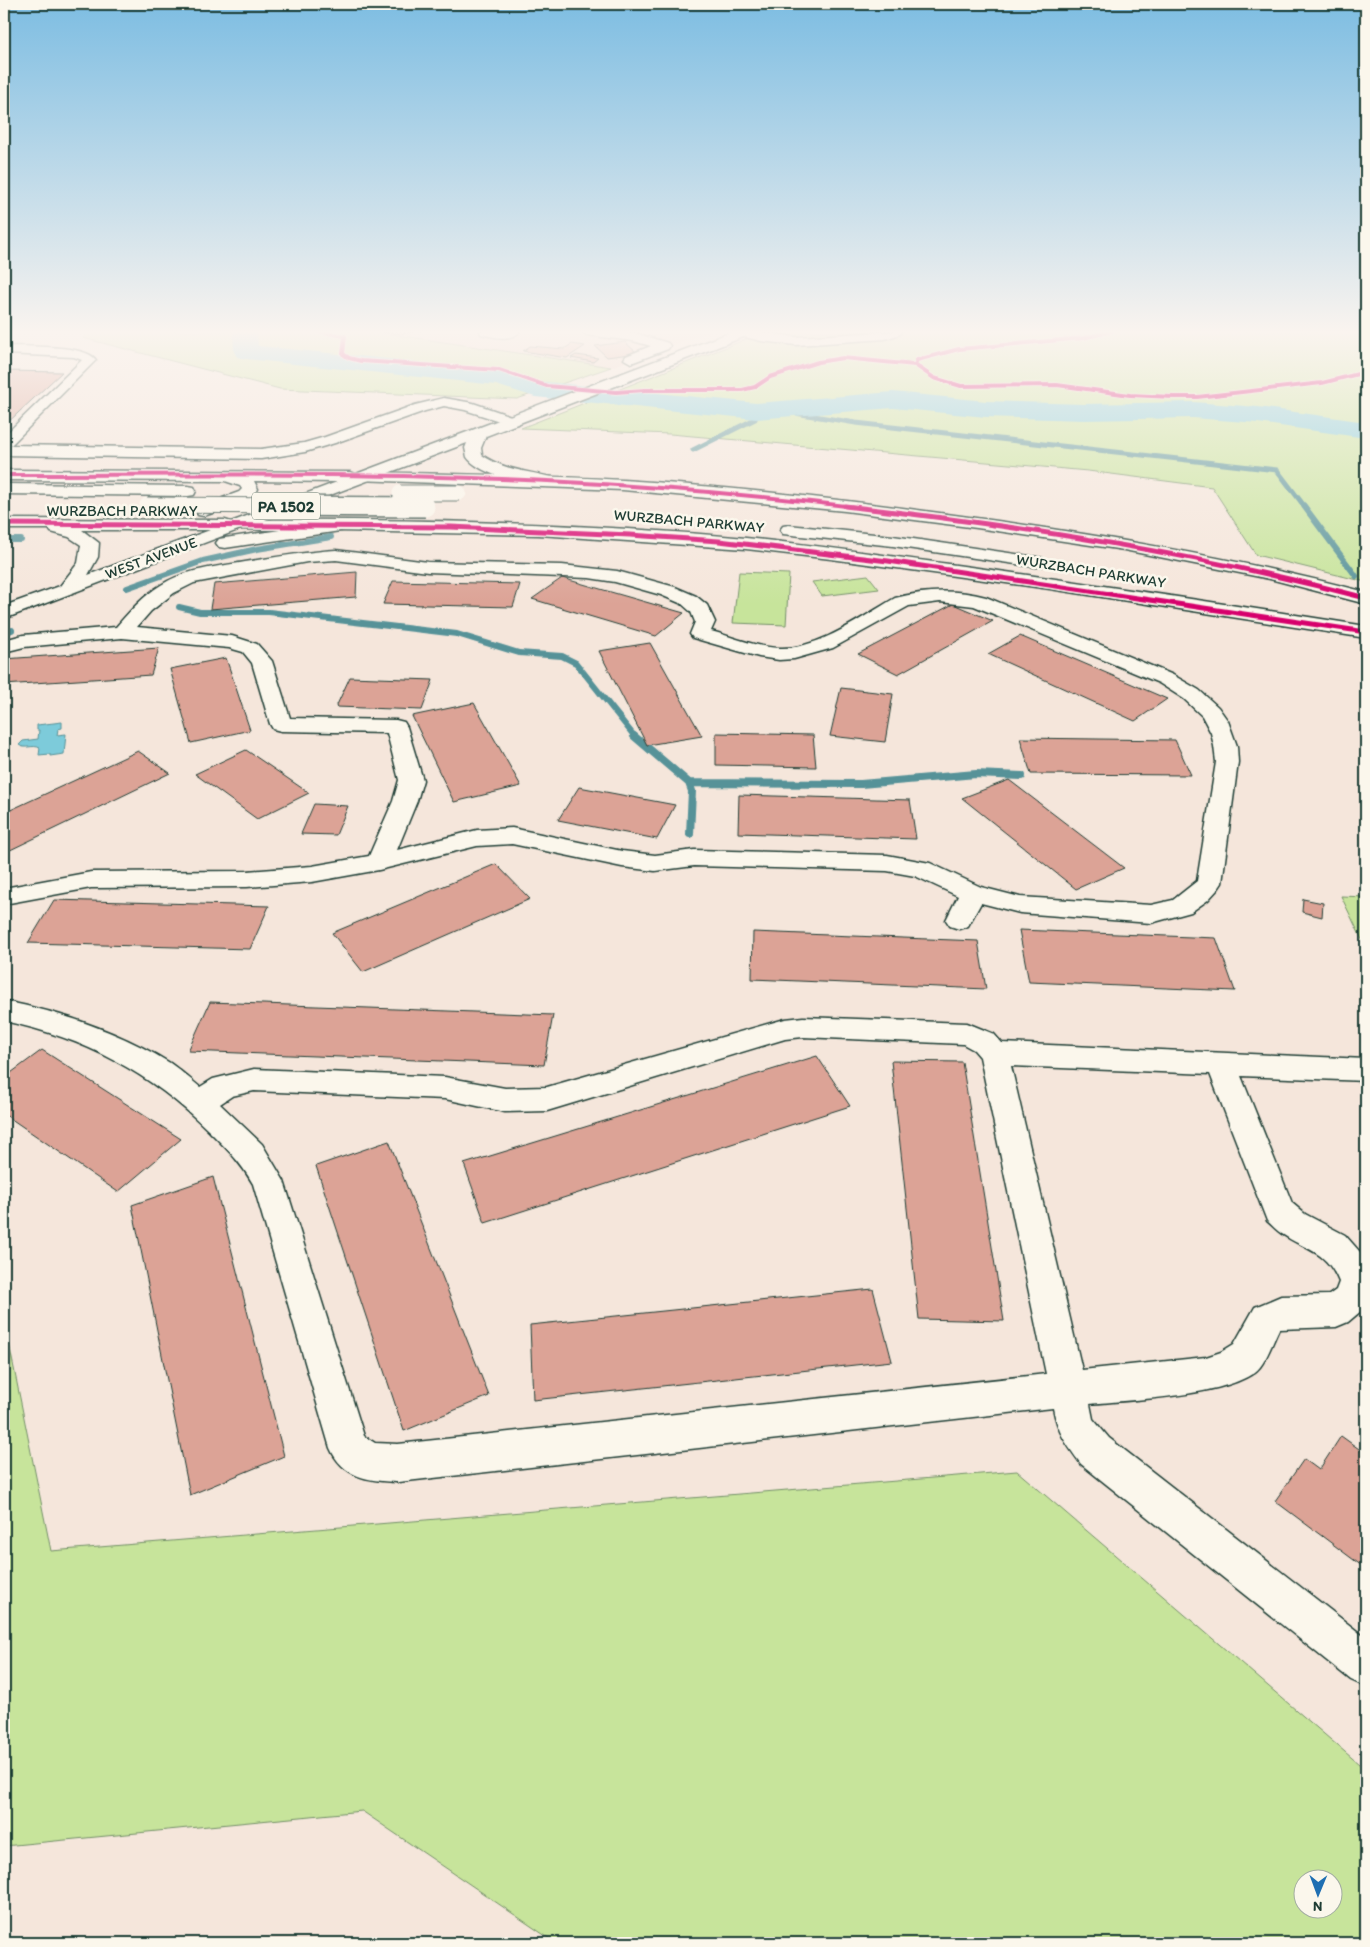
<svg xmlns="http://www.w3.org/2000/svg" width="1370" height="1947" font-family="Itim,sans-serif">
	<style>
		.built { fill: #eed2c6 }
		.green { fill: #c7e49b; stroke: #739068; fill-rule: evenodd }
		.water { fill: #7dcbda; stroke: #579298 }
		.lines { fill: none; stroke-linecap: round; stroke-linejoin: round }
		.stream-far2 { stroke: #579298; stroke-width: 5 }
		.stream-far1 { stroke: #579298; stroke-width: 6 }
		.stream { stroke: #579298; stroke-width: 8 }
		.river { fill: #7dcbda; fill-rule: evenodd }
		.building { fill: #dca396; stroke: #1f3d34 }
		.minor-casing { stroke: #1f3d34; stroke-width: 3 }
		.major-casing { stroke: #1f3d34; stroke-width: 3 }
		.highway-casing { stroke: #1f3d34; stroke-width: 3 }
		.minor { fill: #fbf7ec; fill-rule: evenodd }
		.major { fill: #fbf7ec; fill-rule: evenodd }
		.highway { fill: #fbf7ec; fill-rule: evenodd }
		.highway-bridge-far1-casing { stroke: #1f3d34; stroke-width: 17; stroke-linecap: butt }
		.highway-bridge-casing { stroke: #1f3d34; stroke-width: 22; stroke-linecap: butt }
		.highway-bridge-far1 { stroke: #fbf7ec; stroke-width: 15 }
		.highway-bridge { stroke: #fbf7ec; stroke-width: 19 }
		.cycleway-far1-casing { stroke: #fbf7ec; stroke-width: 5.5 }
		.cycleway-casing { stroke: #fbf7ec; stroke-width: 8 }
		.cycleway-far1 { stroke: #d6006c; stroke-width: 4 }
		.cycleway { stroke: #d6006c; stroke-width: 5 }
		.labels { text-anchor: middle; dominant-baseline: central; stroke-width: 5; stroke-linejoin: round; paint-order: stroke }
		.far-street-label { font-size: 15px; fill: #1f3d34; stroke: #fbf7ec }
		.shield { fill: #fbf7ec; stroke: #61756b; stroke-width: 1 }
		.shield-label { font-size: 16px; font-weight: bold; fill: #1f3d34 }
	</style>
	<rect width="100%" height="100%" fill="#f5e6db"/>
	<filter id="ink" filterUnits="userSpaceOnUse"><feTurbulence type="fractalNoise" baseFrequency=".02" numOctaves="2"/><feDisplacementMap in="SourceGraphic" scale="10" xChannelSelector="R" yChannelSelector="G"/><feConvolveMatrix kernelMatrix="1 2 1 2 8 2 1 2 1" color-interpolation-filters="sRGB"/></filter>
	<g filter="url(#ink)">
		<!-- built -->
		<path class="built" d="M 369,331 L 712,331 L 611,367 Z"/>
		<!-- green -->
		<path class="green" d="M 91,331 L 370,331 L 611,367 L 517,399 L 280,389 L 83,338 Z
			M 767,331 L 1366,331 L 1366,582 L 1256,555 L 1212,487 L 1088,471 L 670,434 L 521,428 Z
			M 739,572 L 789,574 L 786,625 L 733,623 Z
			M 868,575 L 879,589 L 822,596 L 812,582 Z
			M 1341,896 L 1366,897 L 1366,948 Z
			M 4,1319 L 51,1551 L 1017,1471 L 1366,1770 L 1366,1943 L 556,1943 L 362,1811 L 4,1846 ZM 1302,1880 L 1332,1880 L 1332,1910 L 1302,1910 Z"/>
		<!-- water -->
		<path class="water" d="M 62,722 L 62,728 L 58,729 L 57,735 L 66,734 L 64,754 L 50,756 L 50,754 L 39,755 L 40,748 C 33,744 25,750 19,745 L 23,741 L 38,739 L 39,730 L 37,730 L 37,725 Z"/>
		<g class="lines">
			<!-- stream-far2 -->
			<path class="stream-far2" d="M 777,410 L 856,423 L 1277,470 L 1305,507
				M 693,450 L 755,419 L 758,411"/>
			<!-- stream-far1 -->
			<path class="stream-far1" d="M 1304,506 L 1356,576
				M 4,540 L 21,540
				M 127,588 L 203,561 L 257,549 L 331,537
				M 179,607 L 200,612 L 269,612 L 457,634 L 519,653 L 562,656 L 576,663 L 635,737
				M 4,633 L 12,630"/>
			<!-- stream -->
			<path class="stream" d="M 634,736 L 689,783 L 861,784 L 976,774 L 1022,776
				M 689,783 L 692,791 L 690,834"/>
			<!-- river -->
			<path class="river" d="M 233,331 L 257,331 L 258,346 L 499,370 L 537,381 L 756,403 L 893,392 L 986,401 L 1084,404 L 1193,402 L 1258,407 L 1366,422 L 1366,438 L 1258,423 L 1193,418 L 1084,420 L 986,417 L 893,408 L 756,419 L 535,397 L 496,385 L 246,359 L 237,357 L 234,352 Z"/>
		</g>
		<!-- building -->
		<path class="building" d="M 374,331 L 421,331 L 401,334 Z
			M 625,342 L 637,353 L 607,357 L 595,346 Z
			M 572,344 L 585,346 L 567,358 L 523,351 L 530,346 L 564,349 Z
			M 576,355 L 598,358 L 593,362 L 571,358 Z
			M 4,371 L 62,372 L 4,426 Z
			M 357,572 L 356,597 L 210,609 L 214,584 Z
			M 562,578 L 684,613 L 656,636 L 532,599 Z
			M 393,581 L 520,584 L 513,607 L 383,604 Z
			M 953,604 L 993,621 L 898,674 L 858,654 Z
			M 1020,636 L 1167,699 L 1135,721 L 988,654 Z
			M 650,643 L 702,736 L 647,745 L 599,651 Z
			M 159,648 L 151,675 L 4,685 L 4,659 Z
			M 226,658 L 250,730 L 191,743 L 170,669 Z
			M 350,677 L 433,680 L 422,710 L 336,707 Z
			M 841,688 L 893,694 L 885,742 L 830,736 Z
			M 474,703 L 521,786 L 454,802 L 412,716 Z
			M 716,733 L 813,735 L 816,767 L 716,765 Z
			M 1020,738 L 1175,740 L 1191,775 L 1031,774 Z
			M 246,750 L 309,793 L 257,819 L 195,774 Z
			M 138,751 L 170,773 L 4,853 L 4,813 Z
			M 1009,780 L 1124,868 L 1076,889 L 962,798 Z
			M 579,787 L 675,805 L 657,839 L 558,820 Z
			M 739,795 L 910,800 L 916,839 L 738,833 Z
			M 314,804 L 348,806 L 336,835 L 301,834 Z
			M 496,864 L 530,899 L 363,972 L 332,933 Z
			M 1303,899 L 1323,903 L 1322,917 L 1302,912 Z
			M 54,900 L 269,906 L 250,949 L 28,943 Z
			M 1019,930 L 1216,938 L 1235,991 L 1029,982 Z
			M 753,932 L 978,941 L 986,989 L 752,979 Z
			M 210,1002 L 553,1015 L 544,1065 L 188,1051 Z
			M 42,1050 L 181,1139 L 118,1192 L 4,1114 L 4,1078 Z
			M 817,1056 L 850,1106 L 485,1223 L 464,1164 Z
			M 891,1061 L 962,1062 L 1004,1321 L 919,1319 Z
			M 389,1141 L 489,1396 L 404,1431 L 316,1166 Z
			M 213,1177 L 284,1456 L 190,1495 L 132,1205 Z
			M 873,1289 L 892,1361 L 533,1400 L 530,1325 Z
			M 1341,1436 L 1366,1454 L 1366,1569 L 1275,1501 L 1304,1459 L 1319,1470 Z"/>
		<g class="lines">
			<defs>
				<path id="minor" d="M 480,331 L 520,331 C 511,342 494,337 481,334 Z
					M 581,331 L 635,333 L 668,343 L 670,346 L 668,349 L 631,363 L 624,359 L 626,356 L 651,346 L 633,341 L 587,335 Z
					M 732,331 L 753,331 L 796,337 L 901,331 L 900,334 L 885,339 L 796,345 L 761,341 L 733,334 Z
					M 4,346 C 25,347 85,344 96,360 L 11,445 L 261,449 L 304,443 L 325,437 L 415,405 L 444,398 L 473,403 L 517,418 L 519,421 L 517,424 L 512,425 L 465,410 L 444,406 L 425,411 L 335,443 L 305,452 L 261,459 L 4,455 L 4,436 L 82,360 L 74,357 L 4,354 Z
					M 336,550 L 428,562 L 562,565 L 617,571 L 675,587 L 696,596 L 707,605 L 715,622 L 711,631 C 733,637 756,647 779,648 C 818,650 862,617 895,598 C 926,590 955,589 986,597 L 1173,675 L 1199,690 L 1218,707 L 1228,721 L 1237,746 L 1238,762 L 1222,883 L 1218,889 L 1208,900 L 1191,912 L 1151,923 L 1020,913 L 981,903 L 968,926 L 959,929 L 950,926 L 946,920 L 958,896 L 915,876 L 887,871 L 694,866 L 655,871 L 622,867 L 512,844 L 477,846 L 379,870 L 312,882 L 247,887 L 91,888 L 4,904 L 4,888 L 91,872 L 247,871 L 312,866 L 369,856 L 393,801 L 399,780 L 387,733 L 281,731 L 273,729 L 270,724 L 252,663 L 243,652 L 229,648 L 122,638 L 24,647 L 4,652 L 4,640 L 23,635 L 116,627 C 130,611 143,596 161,585 C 186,569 216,567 245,562 C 275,557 305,552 336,550 ZM 336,560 L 428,572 L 589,578 L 615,582 L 661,595 L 682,604 L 691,612 L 695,622 L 690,634 L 693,638 L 759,657 L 779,660 L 794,659 L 833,648 L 909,606 L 940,602 L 974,606 L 1159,683 L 1184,699 L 1202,716 L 1211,733 L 1214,746 L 1216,762 L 1197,881 L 1173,900 L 1151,905 L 1020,897 L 981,887 L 930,863 L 887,855 L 694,850 L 655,855 L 622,851 L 512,828 L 477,830 L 397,850 L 417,801 L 423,780 L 407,727 L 404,722 L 396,720 L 290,718 L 272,661 L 257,644 L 232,636 L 137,627 L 151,611 L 174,593 L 194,583 L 307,562 Z
					M 4,1001 C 61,1012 120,1032 170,1063 C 180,1070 190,1079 200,1087 L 213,1079 L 254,1069 L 445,1077 L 505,1088 L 547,1087 L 785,1019 L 803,1017 L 967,1023 L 994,1034 L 1002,1043 L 1366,1059 L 1366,1081 L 1241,1076 L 1292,1203 L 1305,1214 L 1345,1235 L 1360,1252 L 1366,1265 L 1366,1300 L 1361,1311 L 1348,1322 L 1336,1327 L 1279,1329 C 1273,1341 1268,1357 1260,1367 C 1237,1396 1127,1400 1090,1404 L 1093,1419 L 1109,1438 L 1366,1638 L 1366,1687 L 1351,1680 L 1081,1464 C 1066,1444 1058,1433 1053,1408 L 398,1482 C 369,1481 343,1478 330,1448 L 253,1184 C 240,1161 227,1149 209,1131 C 151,1073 85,1038 4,1021 ZM 803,1037 L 963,1044 L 974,1050 L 980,1057 L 1046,1374 L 398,1444 L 375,1443 L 364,1436 L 284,1181 L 262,1144 L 220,1104 L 232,1096 L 254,1091 L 445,1099 L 505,1112 L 547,1111 L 785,1039 ZM 1011,1066 L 1210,1074 L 1267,1221 C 1272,1225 1277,1231 1282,1234 C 1307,1251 1326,1250 1339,1282 L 1336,1290 L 1329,1295 L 1281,1296 L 1255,1307 L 1234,1344 L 1221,1352 L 1206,1357 L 1082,1370 Z"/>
				<path id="major" d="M 734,331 L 752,331 L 751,334 L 486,436 L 481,448 L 482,455 C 505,471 529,471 555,478 L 557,481 L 555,484 C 534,489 479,475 467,457 L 465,448 L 467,443 L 4,619 L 4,606 L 60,586 L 78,563 L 81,545 L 69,537 L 51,532 L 49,529 L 4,529 L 4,519 L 225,520 L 231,522 L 337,482 L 254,481 L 258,489 L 251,500 L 204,516 L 198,515 L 196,511 L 198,507 L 239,492 L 242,489 L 240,486 L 225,481 L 4,480 L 4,470 L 350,472 L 356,474 ZM 82,530 L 210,530 L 88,575 L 98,557 L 99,543 Z
					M 341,521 L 347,522 L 350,526 L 347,530 L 225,548 L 219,547 L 216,543 L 219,539 L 225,538 Z"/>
				<path id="highway" d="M 364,472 C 450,474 537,475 623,480 C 731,487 839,499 947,514 C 1088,533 1228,556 1366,592 L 1366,604 L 1270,579 L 1124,550 L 977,528 L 845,511 L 623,490 L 358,480 L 356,477 L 358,474 Z
					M 4,484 L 188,486 L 194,487 L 196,491 L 194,495 L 188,496 L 4,494 Z
					M 240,520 C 409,519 578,522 746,538 C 814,545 882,555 949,564 C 1088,583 1227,604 1366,626 L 1366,638 L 1050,589 L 831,559 L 746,549 L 539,535 L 234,529 L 231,525 L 234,521 Z
					M 789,525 L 893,536 L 1036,557 L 1042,558 L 1045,562 L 1042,566 L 1036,567 L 893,546 L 783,534 L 780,530 L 783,526 Z"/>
			</defs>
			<!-- minor casing -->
			<use href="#minor" class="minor-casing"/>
			<!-- major casing -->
			<use href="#major" class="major-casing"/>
			<!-- highway casing -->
			<use href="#highway" class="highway-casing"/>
			<!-- minor -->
			<use href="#minor" class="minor"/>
			<!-- major -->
			<use href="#major" class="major"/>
			<!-- highway -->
			<use href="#highway" class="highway"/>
			<defs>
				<path id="highway-bridge-far1" d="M 400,493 L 459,493
					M 147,505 L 425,507"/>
				<path id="highway-bridge" d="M 256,506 L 425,507"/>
			</defs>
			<!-- highway-bridge-far1 casing -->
			<use href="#highway-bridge-far1" class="highway-bridge-far1-casing"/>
			<!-- highway-bridge casing -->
			<use href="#highway-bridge" class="highway-bridge-casing"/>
			<!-- highway-bridge-far1 -->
			<use href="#highway-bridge-far1" class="highway-bridge-far1"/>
			<!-- highway-bridge -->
			<use href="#highway-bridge" class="highway-bridge"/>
			<defs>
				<path id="cycleway-far1" d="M 316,331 L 345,336 L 343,354 L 349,358 L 361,361 L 499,370 L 547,386 L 616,392 L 645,390 L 742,390 L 755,387 L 770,377 L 818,362 L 843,358 L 915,365 L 934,378 L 961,386 L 1057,385 L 1130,395 L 1173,397 L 1197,397 L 1322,383 L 1366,372
					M 915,365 L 917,360 L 959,349 L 1083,338 L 1112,331
					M 4,475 C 185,475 367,472 548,481 C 651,486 753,495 855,507"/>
				<path id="cycleway" d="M 845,506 C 1020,526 1195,553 1366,598
					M 4,524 L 451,527 L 630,535 L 719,541 L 888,561 L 1366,632"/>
			</defs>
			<!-- cycleway-far1 casing -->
			<use href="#cycleway-far1" class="cycleway-far1-casing"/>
			<!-- cycleway casing -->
			<use href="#cycleway" class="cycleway-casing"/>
			<!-- cycleway-far1 -->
			<use href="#cycleway-far1" class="cycleway-far1"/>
			<!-- cycleway -->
			<use href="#cycleway" class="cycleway"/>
		</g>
	</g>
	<!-- sky -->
	<linearGradient id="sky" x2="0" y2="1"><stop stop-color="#7dbde2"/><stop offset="0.55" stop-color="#faf4ef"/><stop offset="1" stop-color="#faf4ef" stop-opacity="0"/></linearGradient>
	<rect width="1370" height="604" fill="url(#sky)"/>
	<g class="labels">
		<!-- far-street labels -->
		<g class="far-street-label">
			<text x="122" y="511">WURZBACH PARKWAY</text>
			<text transform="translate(689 521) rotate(5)">WURZBACH PARKWAY</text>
			<text transform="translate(151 558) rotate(-20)">WEST AVENUE</text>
			<text transform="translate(1091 571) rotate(9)">WURZBACH PARKWAY</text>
		</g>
		<!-- shield labels -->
		<rect class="shield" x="252" y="492.5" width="68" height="27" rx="4"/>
		<g class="shield-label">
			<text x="286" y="506">PA 1502</text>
		</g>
	</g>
	<!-- margin -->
	<rect width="1370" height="1947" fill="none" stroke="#fbf7ec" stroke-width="20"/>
	<rect x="10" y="10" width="1350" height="1927" fill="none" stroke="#1f3d34" stroke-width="2" filter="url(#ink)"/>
	<!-- north arrow -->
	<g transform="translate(1318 1894) rotate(181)"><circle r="24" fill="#fbf7ec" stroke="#a3ada2"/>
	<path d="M0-4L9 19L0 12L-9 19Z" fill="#1f6fb2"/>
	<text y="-8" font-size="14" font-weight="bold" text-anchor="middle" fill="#1f3d34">N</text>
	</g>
</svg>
